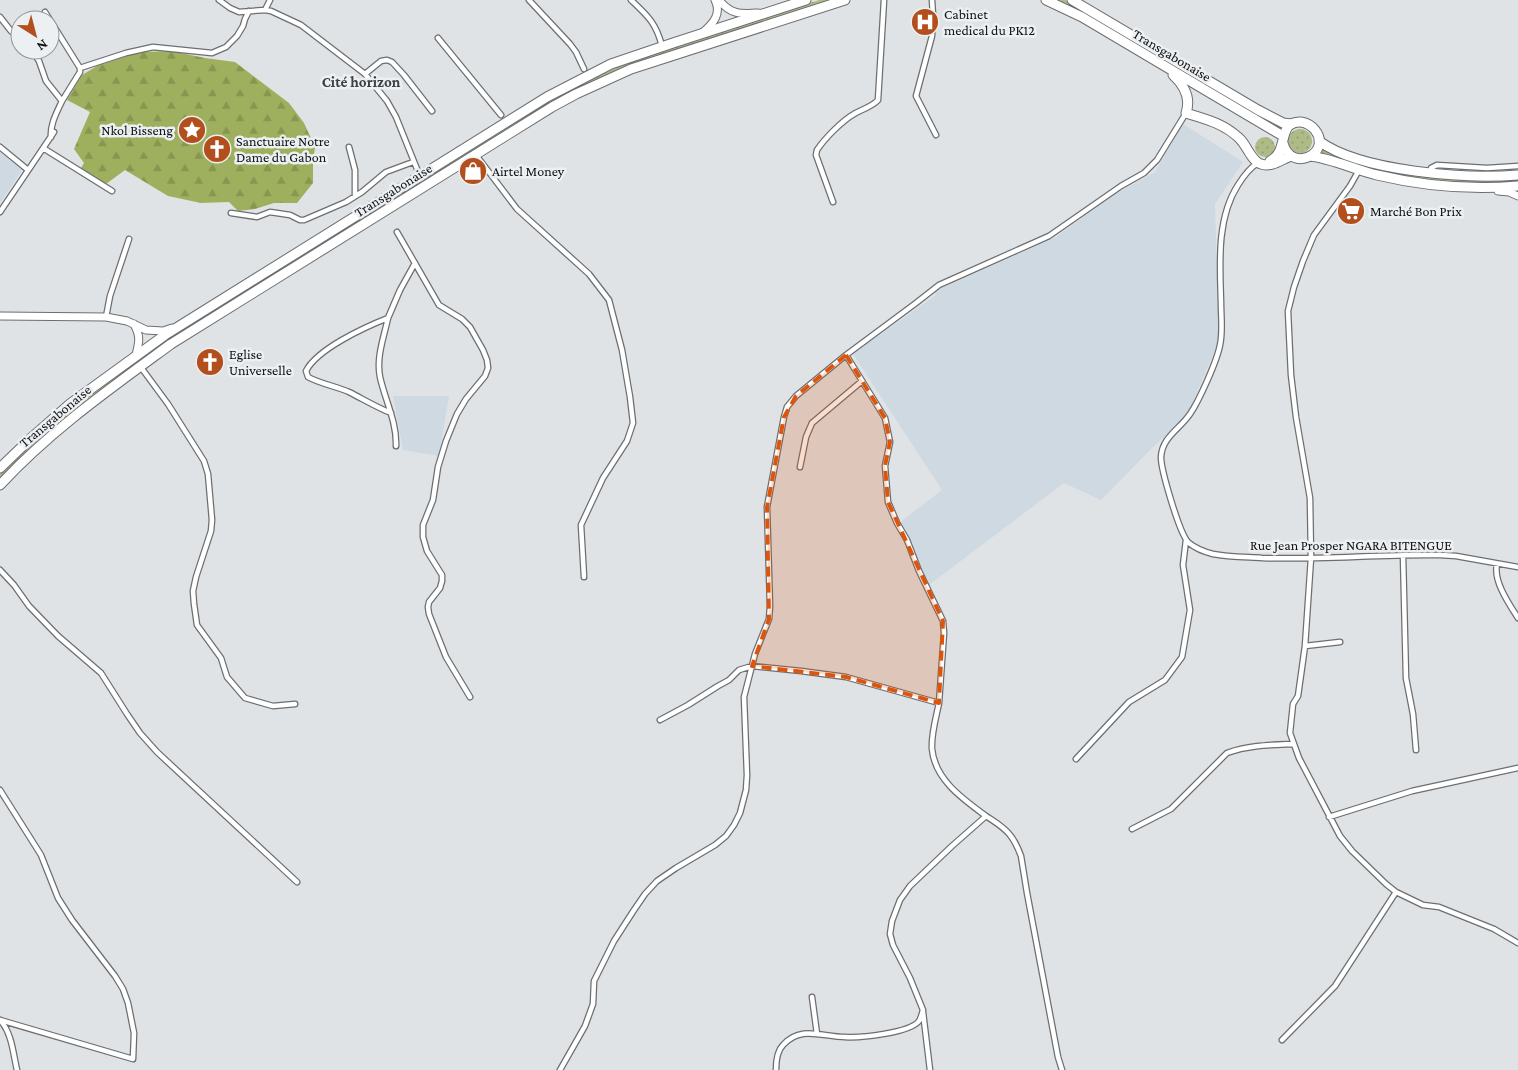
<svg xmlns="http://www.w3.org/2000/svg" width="1518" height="1070" font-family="'Crimson Pro',serif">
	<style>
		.built { fill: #cfd9e1 }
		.grass { fill: url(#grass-dots) }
		.forest { fill: url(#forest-firs) }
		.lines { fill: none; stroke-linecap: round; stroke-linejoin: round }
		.street-casing { stroke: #6c6f71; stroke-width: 7 }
		.secondary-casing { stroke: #6c6f71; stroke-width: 9 }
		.highway-casing { stroke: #6c6f71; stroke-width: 11 }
		.street { stroke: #fff; stroke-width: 4.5 }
		.secondary { stroke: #fff; stroke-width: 7 }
		.highway { stroke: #fff; stroke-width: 9 }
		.marked { fill: #dd550c; fill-opacity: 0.2; stroke: #dd550c; stroke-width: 4; stroke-dasharray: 10 6; stroke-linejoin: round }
		.labels { text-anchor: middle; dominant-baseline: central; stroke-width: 5; stroke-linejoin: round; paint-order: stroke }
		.poi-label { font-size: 14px; fill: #0f1011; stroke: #ecf0f3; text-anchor: start }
		.street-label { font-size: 14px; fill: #0f1011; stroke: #ecf0f3 }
		.neighbourhood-label { font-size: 15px; font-weight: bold; fill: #3e4143; stroke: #ecf0f3 }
	</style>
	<defs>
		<pattern id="grass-dots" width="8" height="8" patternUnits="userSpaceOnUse" patternTransform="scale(1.25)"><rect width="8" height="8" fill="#aebb87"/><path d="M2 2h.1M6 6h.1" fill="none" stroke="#94a074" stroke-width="1.8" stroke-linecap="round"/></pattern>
		<pattern id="forest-firs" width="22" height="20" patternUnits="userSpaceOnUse" patternTransform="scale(1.25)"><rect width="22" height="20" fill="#9eb05d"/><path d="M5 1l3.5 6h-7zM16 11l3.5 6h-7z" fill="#879650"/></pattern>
	</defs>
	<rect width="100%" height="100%" fill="#dfe3e6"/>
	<!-- built -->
	<path class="built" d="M 1183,124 L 1243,162 L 1215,204 L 1219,338 L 1217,345 L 1187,416 L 1155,445 L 1101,500 L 1064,483 L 929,585 L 921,571 L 899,523 L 942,490 L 853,354 L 936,295 L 934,292 L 1056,237 L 1112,196 L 1155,172 Z
		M 0,152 L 22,170 L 0,203 Z
		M 393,396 L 449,396 L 439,456 L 403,450 Z"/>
	<!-- grass -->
	<path class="grass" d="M 819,0 L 830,0 L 630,65 L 574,90 L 158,348 L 82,404 L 31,447 L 0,478 L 0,473 L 2,471 L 47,429 L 80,401 L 156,345 L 549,100 L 610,69 L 629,62 Z
		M 1057,0 L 1065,0 L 1083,10 L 1281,126 L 1278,131 L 1093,19 Z
		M1288 141a12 12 0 1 1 24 0a12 12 0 1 1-24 0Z
		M1255 147a10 10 0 1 1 20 0a10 10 0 1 1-20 0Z
		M 1323,148 L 1431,177 L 1475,180 L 1510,179 L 1512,183 C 1465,188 1410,181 1365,168 C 1350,164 1336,158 1321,154 Z"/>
	<!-- forest -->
	<path class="forest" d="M 171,51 L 205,58 L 235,62 L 289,103 L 304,123 L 315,147 L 313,163 L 313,183 L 297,203 L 274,203 L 255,209 L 238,211 L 229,202 L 201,203 L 168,196 L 125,170 L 106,184 L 81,168 L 84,163 L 74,149 L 90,112 L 67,100 L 82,75 L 97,66 L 139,52 Z"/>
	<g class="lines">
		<defs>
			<path id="street" d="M 219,0 L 230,8 L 239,12 L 265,10 L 271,11 L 301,25 L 365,74 L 387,101 L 396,117 L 417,169
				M 529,0 L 570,44 L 576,52 L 584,69
				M 631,0 C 648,16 656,23 662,46
				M 932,0 L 933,15 L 932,36 L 916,96 L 936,135
				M 265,10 L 270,0
				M 45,12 L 80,68 L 80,72 L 62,101
				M 0,17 L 11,31 L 20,39
				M 438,38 L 501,115
				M 32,50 L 39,61 L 46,81 L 62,101 C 57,112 50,124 51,137
				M 80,68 L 126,53 L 153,47 L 212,53 L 226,47 L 237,36 L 243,26 L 245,19 L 249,11
				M 365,74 L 381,61 L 387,60 L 392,62 L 404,75 L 432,111
				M 0,147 L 28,170
				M 349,147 L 355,170 L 355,196
				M 43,148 L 112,191
				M 476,155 L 517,209 L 589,274 L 609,300 L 622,350 L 630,397 L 633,423 L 627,441 L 603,478 L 581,525 L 584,577
				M 1258,163 C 1249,168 1243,177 1238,185 C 1216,219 1220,265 1221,303 C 1221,317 1223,332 1220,345 C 1217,361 1199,401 1190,414 C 1180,429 1162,437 1161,457 C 1161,470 1180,536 1189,543 C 1195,548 1205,552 1213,554 C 1228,557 1246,557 1262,558 C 1321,560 1381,554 1440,555 L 1456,556 L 1518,567
				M 1359,170 L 1350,186 L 1314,235 L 1303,261 L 1294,287 L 1288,311 L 1291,375 L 1296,417 L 1310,498 L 1311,558 L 1305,646 L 1298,696 L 1293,704 L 1290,733 L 1299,758 L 1340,836 L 1352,851 L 1386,884 L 1396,892 L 1423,905 L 1439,907 L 1494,929 L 1518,943
				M 1430,173 L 1431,168 L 1437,165 L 1487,168 L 1518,166
				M 833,202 L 816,155 L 817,150 C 825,138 842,121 854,114 C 862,109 872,107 878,100 L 884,0
				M 0,212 L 54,132
				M 231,213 L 257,217 L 270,212 L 290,215 L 300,220 L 304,220 L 346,202 L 362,192 L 386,172 L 413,162
				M 397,232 L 439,305 L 462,319 L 470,327 L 483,350 L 487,360 L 488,368 L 485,376 L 466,399 L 457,414 L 446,441 L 438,467 L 433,500 L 423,525 L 423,537 L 427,551 L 442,575 L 442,581 L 440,588 L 429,602 L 428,607 L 429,614 L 446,657 L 470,697
				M 106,317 L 110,296 L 129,239
				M 388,318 C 384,337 376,357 380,377 C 385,400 397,422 396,446
				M 846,355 L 885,418 L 890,442 L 885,466 L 888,502 L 897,523 L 907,540 L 919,571 L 943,621 L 944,633 L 939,703
				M 140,366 L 168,404 L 204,461 L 208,474 L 212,520 L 211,531 L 196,577 L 193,591 L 194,604 L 197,625 L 221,658 L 227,677 L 245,698 L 273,706 L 295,704
				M 391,413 C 376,407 363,399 349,392 C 335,386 321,384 308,377 L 306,371 C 317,349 365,327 388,318 L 400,290 L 415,263
				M 800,467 L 806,437 L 812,423 L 862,381
				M 1403,555 L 1406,678 L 1413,714 L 1416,750
				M 1497,564 C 1493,581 1509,604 1518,618
				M 0,570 L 14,585 L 29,606 L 58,636 L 101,673 L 127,714 L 140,733 L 157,752 L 297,882
				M 1305,646 L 1340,642
				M 660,720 L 688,705 L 718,686 L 729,680 L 739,670 L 752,666 L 801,671 L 846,677 L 939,703 C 936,718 931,734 932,749 C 935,780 963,799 986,816 C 995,822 1004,827 1010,835 C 1015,841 1018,848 1021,856 L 1027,893 L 1058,1057 L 1062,1070
				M 1076,759 L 1129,702 L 1165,680 L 1182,657 L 1190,610 L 1183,565 L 1186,540
				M 0,790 L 41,855 L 58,898 L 72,920 L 115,976 L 123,989 L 128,1003 L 134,1033 L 133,1059 L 0,1020
				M 1329,817 L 1412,791 L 1518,768
				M 1132,829 L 1171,809 L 1227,753 C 1249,745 1271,745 1293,744
				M 812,997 L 817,1034
				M 923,1012 L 930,1070
				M 0,1020 C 12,1033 13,1053 17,1070
				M 1282,1040 L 1335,986 L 1396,892
				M 560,1070 L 585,1026 L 593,1004 L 594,981 L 614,941 L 634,910 L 645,894 L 657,881 L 676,868 L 715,845 L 726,836 L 734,825 L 740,813 L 746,790 L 747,775 L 744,697 L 755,654 L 769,619 L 770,606 L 767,507 L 784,417 L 787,407 L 796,396 L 846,355 L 916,303 L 939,285 L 1049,236 L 1121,186 L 1144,173 L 1157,160 L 1186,113
				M 776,1070 C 776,1062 777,1051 783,1045 C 801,1025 822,1037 845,1037 C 860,1038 910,1033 919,1021 C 921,1018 922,1014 923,1010 L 910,978 L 893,945 L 890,934 L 892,921 L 900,900 L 910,886 L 952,846 L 986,816"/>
			<path id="secondary" d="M 719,0 C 731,15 741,14 758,13
				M 702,33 C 713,24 722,14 715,0
				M 1498,191 L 1509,192 L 1518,196
				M 0,316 L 106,317 L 127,321 L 146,330 L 163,331 L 172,328
				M 134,324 C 141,337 139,342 136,355"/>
			<path id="highway" d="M 1046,0 L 1082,17 L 1283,136
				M 1072,0 L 1258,110 L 1283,123 L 1292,124
				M 1173,75 C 1184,85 1191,98 1186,113 C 1205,119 1223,123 1239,138 C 1247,145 1251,161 1261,164 C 1271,168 1282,159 1291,156
				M 1319,141 C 1361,172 1467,179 1518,175
				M 1310,156 C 1330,158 1356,170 1377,175 C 1423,186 1471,190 1518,186
				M 1270,161 C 1290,151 1276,121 1301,122 C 1307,123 1311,125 1315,130 C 1333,153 1291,174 1283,143
				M 0,468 L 29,440 L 70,404 L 165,335 L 547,97 L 611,64 L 673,43 L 806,0
				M 0,485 C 51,430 111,388 171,344 L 552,107 L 576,94 L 631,69 L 845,0"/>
		</defs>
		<!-- street casing -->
		<use href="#street" class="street-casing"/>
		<!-- secondary casing -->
		<use href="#secondary" class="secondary-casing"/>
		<!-- highway casing -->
		<use href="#highway" class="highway-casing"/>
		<!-- street -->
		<use href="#street" class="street"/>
		<!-- secondary -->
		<use href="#secondary" class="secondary"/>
		<!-- highway -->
		<use href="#highway" class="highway"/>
	</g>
	<!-- marked area -->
	<path class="marked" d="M 846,355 L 885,418 L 890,442 L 885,466 L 888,502 L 943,621 L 939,703 L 846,677 L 752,666 L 769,619 L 767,507 L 784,417 L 796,396 Z"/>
	<!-- icons -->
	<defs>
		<symbol id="hospital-disc" viewBox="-11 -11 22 22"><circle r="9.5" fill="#b34f1c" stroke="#ecf0f3"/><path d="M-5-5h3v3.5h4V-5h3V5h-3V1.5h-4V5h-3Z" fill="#fff"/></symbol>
		<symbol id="sight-disc" viewBox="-11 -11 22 22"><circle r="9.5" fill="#b34f1c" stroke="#ecf0f3"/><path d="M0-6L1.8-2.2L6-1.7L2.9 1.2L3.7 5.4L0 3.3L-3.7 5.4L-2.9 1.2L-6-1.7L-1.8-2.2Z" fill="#fff"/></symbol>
		<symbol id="church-disc" viewBox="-11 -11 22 22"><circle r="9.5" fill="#b34f1c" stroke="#ecf0f3"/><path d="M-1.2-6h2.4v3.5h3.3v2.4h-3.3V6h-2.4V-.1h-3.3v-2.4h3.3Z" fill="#fff"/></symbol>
		<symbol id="shop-disc" viewBox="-11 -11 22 22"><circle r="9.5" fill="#b34f1c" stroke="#ecf0f3"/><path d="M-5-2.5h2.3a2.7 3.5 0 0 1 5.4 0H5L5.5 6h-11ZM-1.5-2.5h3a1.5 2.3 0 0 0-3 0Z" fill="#fff"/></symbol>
		<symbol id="supermarket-disc" viewBox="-11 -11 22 22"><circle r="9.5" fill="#b34f1c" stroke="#ecf0f3"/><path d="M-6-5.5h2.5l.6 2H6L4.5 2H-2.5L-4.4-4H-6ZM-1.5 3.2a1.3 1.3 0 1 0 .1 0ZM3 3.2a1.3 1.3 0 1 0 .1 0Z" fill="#fff"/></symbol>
	</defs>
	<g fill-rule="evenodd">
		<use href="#hospital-disc" x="909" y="6" width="32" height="32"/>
		<use href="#sight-disc" x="176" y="114" width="32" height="32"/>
		<use href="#church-disc" x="201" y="133" width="32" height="32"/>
		<use href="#shop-disc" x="457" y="155" width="32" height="32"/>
		<use href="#supermarket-disc" x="1335" y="195" width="32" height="32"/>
		<use href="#church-disc" x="194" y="346" width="32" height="32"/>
	</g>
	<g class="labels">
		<!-- poi labels -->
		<g class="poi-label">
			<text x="944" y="14">Cabinet<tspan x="944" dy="16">medical du PK12</tspan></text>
			<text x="173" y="130" text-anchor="end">Nkol Bisseng</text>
			<text x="236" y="141">Sanctuaire Notre<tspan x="236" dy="16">Dame du Gabon</tspan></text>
			<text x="492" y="171">Airtel Money</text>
			<text x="1370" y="211">Marché Bon Prix</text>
			<text x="229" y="354">Eglise<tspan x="229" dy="16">Universelle</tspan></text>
		</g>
		<!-- street labels -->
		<g class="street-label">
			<text transform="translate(1172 55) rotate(31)">Transgabonaise</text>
			<text transform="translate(393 190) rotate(-32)">Transgabonaise</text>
			<text transform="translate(55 416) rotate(-40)">Transgabonaise</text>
			<text x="1351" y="545">Rue Jean Prosper NGARA BITENGUE</text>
		</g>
		<!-- neighbourhood labels -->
		<g class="neighbourhood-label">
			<text x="361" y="82">Cité horizon</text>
		</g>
	</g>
	<!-- north arrow -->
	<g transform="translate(35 35) rotate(144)"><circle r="24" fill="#ecf0f3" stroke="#949699"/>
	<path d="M0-4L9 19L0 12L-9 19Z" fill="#b34f1c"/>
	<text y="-8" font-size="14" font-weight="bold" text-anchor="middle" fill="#0f1011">N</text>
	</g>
</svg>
